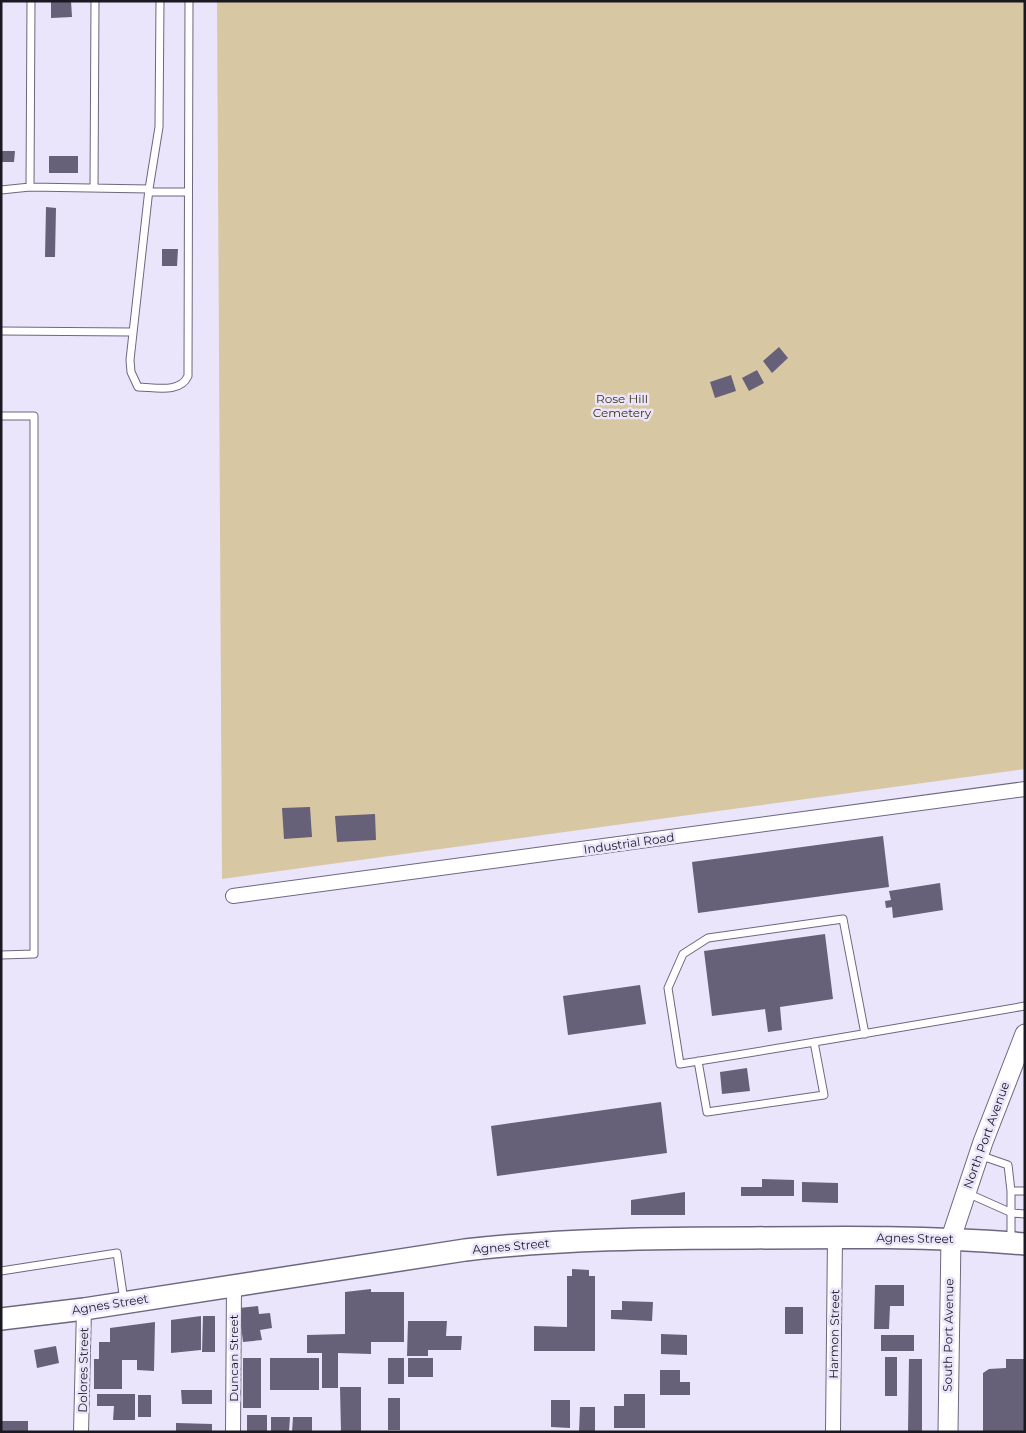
<svg xmlns="http://www.w3.org/2000/svg" width="1026" height="1433" font-family="Montserrat,sans-serif">
	<style>
		.green { fill: #d8c7a3 }
		.building { fill: #666078 }
		.lines { fill: none; stroke-linecap: round; stroke-linejoin: round }
		.service-casing { stroke: #6d677f; stroke-width: 9 }
		.minor-casing { stroke: #6d677f; stroke-width: 16 }
		.secondary-casing { stroke: #6d677f; stroke-width: 21 }
		.primary-casing { stroke: #6d677f; stroke-width: 24 }
		.service { stroke: #fff; stroke-width: 7 }
		.minor { stroke: #fff; stroke-width: 14 }
		.secondary { stroke: #fff; stroke-width: 19 }
		.primary { stroke: #fff; stroke-width: 21 }
		.labels { text-anchor: middle; dominant-baseline: central; stroke-width: 5; stroke-linejoin: round; paint-order: stroke }
		.park-label { font-size: 12px; fill: #3d2f0e; stroke: #eae5fb }
		.street-label { font-size: 12px; fill: #1a1821; stroke: #eae5fb }
	</style>
	<rect width="100%" height="100%" fill="#eae5fb"/>
	<!-- green -->
	<path class="green" d="M 217,1 L 1025,1 L 1025,769 L 222,879 Z"/>
	<!-- building -->
	<path class="building" d="M 51,1 L 71,1 L 72,17 L 51,18 Z
		M 1,151 L 15,151 L 14,162 L 1,162 Z
		M 49,156 L 78,156 L 78,173 L 49,173 Z
		M 46,207 L 56,208 L 55,257 L 45,257 Z
		M 162,249 L 178,249 L 177,266 L 162,266 Z
		M 779,347 L 788,358 L 772,373 L 763,361 Z
		M 757,370 L 764,383 L 749,391 L 742,378 Z
		M 731,375 L 736,391 L 715,398 L 710,382 Z
		M 310,807 L 312,837 L 284,839 L 282,808 Z
		M 375,814 L 376,840 L 337,842 L 335,816 Z
		M 883,836 L 889,887 L 698,913 L 692,862 Z
		M 940,883 L 943,910 L 893,918 L 892,907 L 886,908 L 885,901 L 891,900 L 889,891 Z
		M 825,934 L 833,999 L 780,1007 L 782,1030 L 768,1032 L 765,1009 L 712,1016 L 704,951 Z
		M 640,985 L 646,1024 L 568,1035 L 563,996 Z
		M 747,1068 L 750,1091 L 722,1094 L 720,1072 Z
		M 661,1102 L 667,1153 L 497,1176 L 491,1126 Z
		M 762,1179 L 794,1180 L 794,1196 L 741,1196 L 741,1187 L 762,1187 Z
		M 802,1182 L 838,1183 L 838,1203 L 802,1202 Z
		M 685,1192 L 685,1215 L 631,1215 L 631,1200 Z
		M 572,1269 L 589,1270 L 589,1276 L 595,1276 L 595,1351 L 534,1351 L 534,1326 L 567,1327 L 567,1276 L 572,1276 Z
		M 875,1285 L 904,1285 L 904,1306 L 890,1306 L 889,1329 L 874,1329 Z
		M 371,1289 L 371,1292 L 404,1292 L 404,1342 L 371,1342 L 371,1354 L 338,1353 L 338,1388 L 322,1388 L 322,1353 L 307,1353 L 307,1335 L 345,1334 L 345,1292 Z
		M 622,1301 L 653,1302 L 652,1321 L 611,1319 L 611,1310 L 622,1310 Z
		M 258,1306 L 259,1314 L 270,1313 L 272,1328 L 260,1330 L 262,1340 L 243,1342 L 239,1308 Z
		M 785,1307 L 803,1307 L 803,1334 L 785,1334 Z
		M 201,1316 L 201,1350 L 171,1353 L 171,1320 Z
		M 203,1316 L 215,1316 L 215,1352 L 202,1352 Z
		M 408,1321 L 447,1321 L 446,1336 L 462,1336 L 461,1350 L 428,1350 L 428,1356 L 407,1356 Z
		M 155,1322 L 154,1371 L 137,1370 L 137,1360 L 122,1360 L 122,1389 L 94,1389 L 94,1359 L 99,1359 L 99,1342 L 110,1342 L 110,1328 Z
		M 661,1334 L 687,1335 L 687,1355 L 661,1354 Z
		M 881,1335 L 914,1335 L 914,1351 L 881,1351 Z
		M 56,1346 L 59,1363 L 37,1368 L 34,1350 Z
		M 885,1357 L 897,1357 L 897,1396 L 885,1396 Z
		M 243,1358 L 261,1358 L 261,1408 L 243,1408 Z
		M 270,1358 L 319,1358 L 319,1390 L 270,1390 Z
		M 388,1358 L 404,1358 L 404,1384 L 388,1384 Z
		M 408,1358 L 433,1358 L 433,1377 L 408,1377 Z
		M 909,1359 L 922,1359 L 922,1432 L 908,1432 Z
		M 1006,1359 L 1025,1359 L 1025,1432 L 983,1432 L 983,1373 L 989,1369 L 1006,1368 Z
		M 660,1370 L 680,1370 L 680,1382 L 690,1382 L 690,1395 L 660,1395 Z
		M 340,1387 L 361,1387 L 361,1432 L 341,1432 Z
		M 181,1390 L 212,1390 L 212,1404 L 182,1404 Z
		M 97,1394 L 135,1394 L 135,1420 L 113,1420 L 114,1406 L 97,1406 Z
		M 624,1394 L 645,1394 L 645,1428 L 614,1428 L 614,1406 L 624,1406 Z
		M 138,1395 L 151,1395 L 151,1417 L 138,1417 Z
		M 388,1398 L 400,1398 L 400,1430 L 388,1430 Z
		M 551,1400 L 570,1400 L 570,1428 L 551,1427 Z
		M 580,1407 L 595,1407 L 595,1432 L 579,1432 Z
		M 247,1415 L 267,1415 L 267,1432 L 247,1432 Z
		M 271,1417 L 290,1417 L 289,1432 L 271,1432 Z
		M 293,1417 L 312,1417 L 312,1432 L 292,1432 Z
		M 2,1421 L 28,1421 L 28,1432 L 2,1432 Z
		M 176,1423 L 212,1424 L 212,1432 L 176,1432 Z"/>
	<g class="lines">
		<defs>
			<path id="service" d="M 160,1 L 159,127 L 149,189 L 130,360 L 131,372 L 138,387 C 154,387 180,394 188,376 L 189,1
				M 30,187 L 31,1
				M 94,188 L 95,1
				M 1,190 L 30,187 L 149,189
				M 149,192 L 188,192
				M 1,331 L 131,332
				M 1,416 L 34,416 L 34,954 L 1,955
				M 865,1034 L 843,919 L 708,938 L 683,954 L 668,988 L 680,1064 C 795,1046 910,1026 1025,1006
				M 698,1061 L 707,1112 L 824,1095 L 814,1042
				M 979,1155 L 1008,1165 L 1011,1191
				M 967,1193 L 1012,1213 L 1025,1214
				M 1011,1240 L 1011,1191 L 1025,1191
				M 1,1271 L 117,1253 L 124,1301"/>
			<path id="minor" d="M 233,896 L 1025,789
				M 81,1432 L 84,1309
				M 233,1432 L 234,1285
				M 833,1432 L 835,1237"/>
			<path id="secondary" d="M 948,1432 L 951,1238 L 983,1142 L 1025,1034"/>
			<path id="primary" d="M 1,1319 L 84,1309 L 465,1250 C 561,1239 656,1238 752,1238 C 843,1237 934,1236 1025,1244"/>
		</defs>
		<!-- service casing -->
		<use href="#service" class="service-casing"/>
		<!-- minor casing -->
		<use href="#minor" class="minor-casing"/>
		<!-- secondary casing -->
		<use href="#secondary" class="secondary-casing"/>
		<!-- primary casing -->
		<use href="#primary" class="primary-casing"/>
		<!-- service -->
		<use href="#service" class="service"/>
		<!-- minor -->
		<use href="#minor" class="minor"/>
		<!-- secondary -->
		<use href="#secondary" class="secondary"/>
		<!-- primary -->
		<use href="#primary" class="primary"/>
	</g>
	<g class="labels">
		<!-- park labels -->
		<g class="park-label">
			<text x="622" y="398">Rose Hill<tspan x="622" dy="14">Cemetery</tspan></text>
		</g>
		<!-- street labels -->
		<g class="street-label">
			<text transform="translate(629 843) rotate(-8)">Industrial Road</text>
			<text transform="translate(986 1135) rotate(-70)">North Port Avenue</text>
			<text transform="translate(915 1238) rotate(1)">Agnes Street</text>
			<text transform="translate(511 1246) rotate(-5)">Agnes Street</text>
			<text transform="translate(110 1304) rotate(-9)">Agnes Street</text>
			<text transform="translate(834 1334) rotate(-89)">Harmon Street</text>
			<text transform="translate(948 1335) rotate(-89)">South Port Avenue</text>
			<text transform="translate(233 1358) rotate(-90)">Duncan Street</text>
			<text transform="translate(83 1370) rotate(-89)">Dolores Street</text>
		</g>
	</g>
	<!-- border -->
	<rect width="1026" height="1433" fill="none" stroke="#1a1821" stroke-width="5"/>
</svg>
